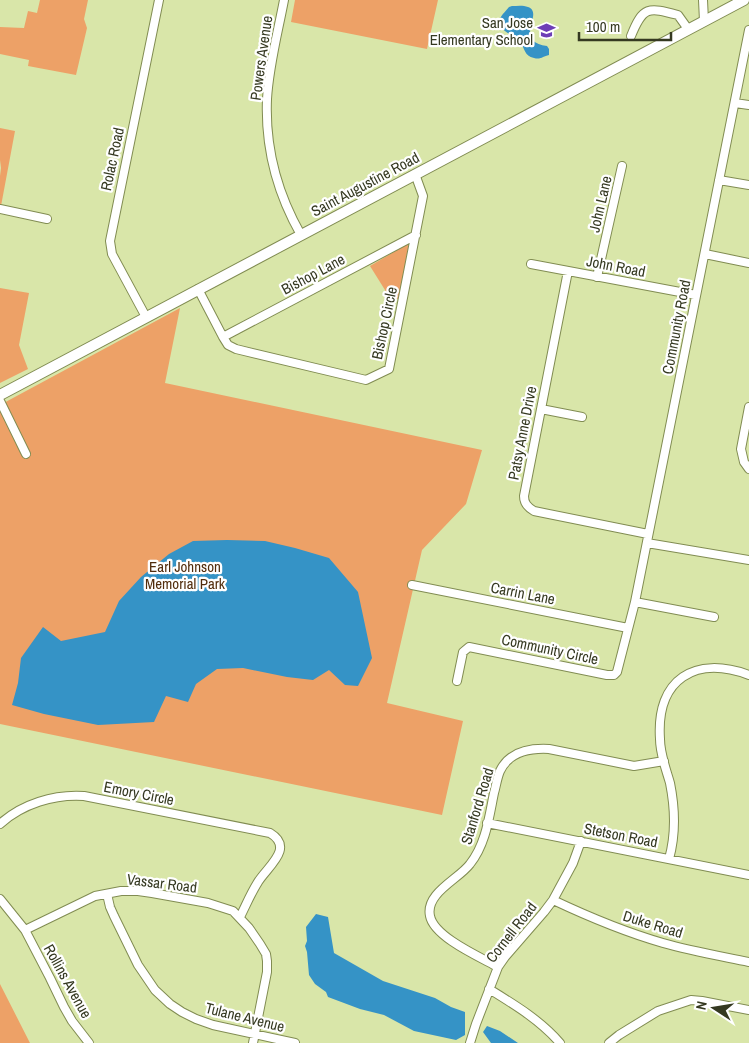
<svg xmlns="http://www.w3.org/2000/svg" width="749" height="1043" font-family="'Archivo Narrow',sans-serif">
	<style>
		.green { fill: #eda167 }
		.water { fill: #3593c6 }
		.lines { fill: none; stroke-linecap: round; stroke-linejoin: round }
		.minor-casing { stroke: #818c52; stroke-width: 10 }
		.major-casing { stroke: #818c52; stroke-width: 12 }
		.minor { stroke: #fff; stroke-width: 8 }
		.major { stroke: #fff; stroke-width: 10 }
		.labels { text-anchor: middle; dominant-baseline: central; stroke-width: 4.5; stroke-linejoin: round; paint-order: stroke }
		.poi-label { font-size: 15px; fill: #353921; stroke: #fff; text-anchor: end }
		.street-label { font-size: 15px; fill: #353921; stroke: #fff }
		.park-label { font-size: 15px; fill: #512c0c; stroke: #fff }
	</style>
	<rect width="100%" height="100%" fill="#d9e6a9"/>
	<!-- green -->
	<path class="green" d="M 40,0 L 88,0 L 84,19 L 87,28 L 76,75 L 28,66 L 29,60 L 0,54 L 0,27 L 24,28 L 28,11 L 37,13 Z
		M 295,0 L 438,0 L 427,49 L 291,22 Z
		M 0,128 L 15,131 L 1,206 L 0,206 L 0,176 L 1,168 L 0,160 Z
		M 409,243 L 399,299 L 390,298 L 370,266 Z
		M 0,288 L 29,293 L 19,345 L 28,369 L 0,383 Z
		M 180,308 L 165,383 L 482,450 L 466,504 L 422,550 L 387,703 L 463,721 L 442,815 L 0,724 L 0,405 Z
		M 0,984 L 30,1043 L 0,1043 Z"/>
	<!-- water -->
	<path class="water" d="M 512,6 C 517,6 523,5 528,7 C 545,13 512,41 547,46 L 549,49 L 549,55 C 543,56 541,60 534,58 C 524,56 525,48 520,42 C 514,36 501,31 499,23 C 498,18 506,11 509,7 Z
		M 227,540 L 265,541 L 295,548 L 329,558 L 358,592 L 372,658 L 358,686 L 345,685 L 329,670 L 313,680 L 287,677 L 243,668 L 217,669 L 196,684 L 188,702 L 166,696 L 154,722 L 98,725 L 44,714 L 12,705 L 18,683 L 21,658 L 43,627 L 61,641 L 105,632 L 119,601 L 141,577 L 169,554 L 193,541 Z
		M 316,914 L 328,917 L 334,953 L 383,981 L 435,998 L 451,1007 L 465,1012 L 465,1035 L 456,1040 L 414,1031 L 384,1015 L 360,1009 L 328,997 L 326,992 L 315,984 L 309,975 L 307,952 L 305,946 L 307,941 L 306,927 Z
		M 487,1026 L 500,1031 L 518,1043 L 491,1043 L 483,1032 Z"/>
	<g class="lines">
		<defs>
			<path id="minor" d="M 284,0 C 278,32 269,65 267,99 C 265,147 277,193 301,235
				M 703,0 L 704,21
				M 631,36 C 643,6 648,7 678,15 L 688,29
				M 735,103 L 749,105
				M 719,180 L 749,185
				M 0,209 L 47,219
				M 705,254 L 749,263
				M 531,264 L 696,295
				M 568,271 L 524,496 C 524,503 527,507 534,511 L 648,534
				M 597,277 L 622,166
				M 198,289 L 223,337 L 228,345 L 236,349 L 366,380 L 389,369 L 423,196 L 415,174
				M 146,317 L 112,254 L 110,241 L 159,0
				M 223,337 L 416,235
				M 0,401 L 26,454
				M 749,407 L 741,449 L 744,462 L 749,469
				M 541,409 L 582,417
				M 647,543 L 749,560
				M 412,585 L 628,628
				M 635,602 L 714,617
				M 457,681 L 463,652 L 469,647 L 607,675 L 614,675 L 617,672 L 635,602 L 749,30
				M 487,823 L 749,875
				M 0,824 C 22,804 54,794 84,796 L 270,833 C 295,848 267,867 258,882 C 251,893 246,905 240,917
				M 669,859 C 676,834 675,808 670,783 C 666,769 660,754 660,739 C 656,679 695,655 749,675
				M 107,894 L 110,907 L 114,916 L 138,965 L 155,990 L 170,1004 L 182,1012 L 196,1019 L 213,1025 L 295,1043
				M 0,899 L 25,930 L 50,978 L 64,1007 L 72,1021 L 89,1043
				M 553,900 C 589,917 625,932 663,943 C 691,951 720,956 749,962
				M 25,930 L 95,896 L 121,891 L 138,891 L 152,893 L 208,903 L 233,911 L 249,928 L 260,944 L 266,954 L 267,961 L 267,972 L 253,1043
				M 498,967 C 480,957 434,937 430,916 C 425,893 459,879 470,864 C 486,844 489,817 494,793 C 496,786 497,778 500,771 C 509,752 530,748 549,749 L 634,766 L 664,761
				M 489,989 C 515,1005 540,1020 560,1043
				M 470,1043 L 476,1024 L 498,967 L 505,957 L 544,912 L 553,900 L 573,863 L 581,841
				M 609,1043 L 619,1035 L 658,1011 L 691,1000 L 702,1001 L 749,1010"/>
			<path id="major" d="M 0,395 L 744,0"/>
		</defs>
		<!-- minor casing -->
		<use href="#minor" class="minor-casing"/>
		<!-- major casing -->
		<use href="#major" class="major-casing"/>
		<!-- minor -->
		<use href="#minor" class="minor"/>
		<!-- major -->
		<use href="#major" class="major"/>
	</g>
	<!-- icons -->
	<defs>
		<symbol id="school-bare" viewBox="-9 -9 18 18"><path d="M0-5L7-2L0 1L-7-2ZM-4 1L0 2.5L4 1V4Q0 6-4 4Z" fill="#6d3eb6" stroke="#fff" stroke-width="2.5" paint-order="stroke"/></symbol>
	</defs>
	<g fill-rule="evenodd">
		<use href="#school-bare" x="534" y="18" width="25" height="25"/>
	</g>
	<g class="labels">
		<!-- poi labels -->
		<g class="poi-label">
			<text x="533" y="22">San Jose<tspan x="533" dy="17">Elementary School</tspan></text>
		</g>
		<!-- street labels -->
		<g class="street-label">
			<text transform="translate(261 58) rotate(-82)">Powers Avenue</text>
			<text transform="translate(112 159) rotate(-78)">Rolac Road</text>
			<text transform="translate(365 184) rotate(-28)">Saint Augustine Road</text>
			<text transform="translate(600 204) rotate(-77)">John Lane</text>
			<text transform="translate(616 266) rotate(11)">John Road</text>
			<text transform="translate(313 274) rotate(-28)">Bishop Lane</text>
			<text transform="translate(384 323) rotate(-78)">Bishop Circle</text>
			<text transform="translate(676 327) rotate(-79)">Community Road</text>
			<text transform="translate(522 433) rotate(-79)">Patsy Anne Drive</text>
			<text transform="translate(523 593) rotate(11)">Carrin Lane</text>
			<text transform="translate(550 649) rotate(12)">Community Circle</text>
			<text transform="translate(139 793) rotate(11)">Emory Circle</text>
			<text transform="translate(477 806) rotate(-73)">Stanford Road</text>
			<text transform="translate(621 835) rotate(11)">Stetson Road</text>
			<text transform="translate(162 883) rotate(7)">Vassar Road</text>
			<text transform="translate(653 924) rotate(17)">Duke Road</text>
			<text transform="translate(511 932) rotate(-52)">Cornell Road</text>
			<text transform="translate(68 981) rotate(61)">Rollins Avenue</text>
			<text transform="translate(245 1017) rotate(14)">Tulane Avenue</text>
		</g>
		<!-- park labels -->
		<g class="park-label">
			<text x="185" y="566">Earl Johnson<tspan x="185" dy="17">Memorial Park</tspan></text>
		</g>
	</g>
	<!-- north arrow -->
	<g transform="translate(714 1008) rotate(282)" stroke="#ffffff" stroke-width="4" paint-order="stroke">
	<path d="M0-4L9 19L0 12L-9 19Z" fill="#353921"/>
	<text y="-8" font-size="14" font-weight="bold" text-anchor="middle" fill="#353921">N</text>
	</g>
	<!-- scale -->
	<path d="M579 32v8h92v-8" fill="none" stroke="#353921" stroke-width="2.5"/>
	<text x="586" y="32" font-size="15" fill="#353921" stroke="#ffffff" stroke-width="4" paint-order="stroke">100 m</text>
</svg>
